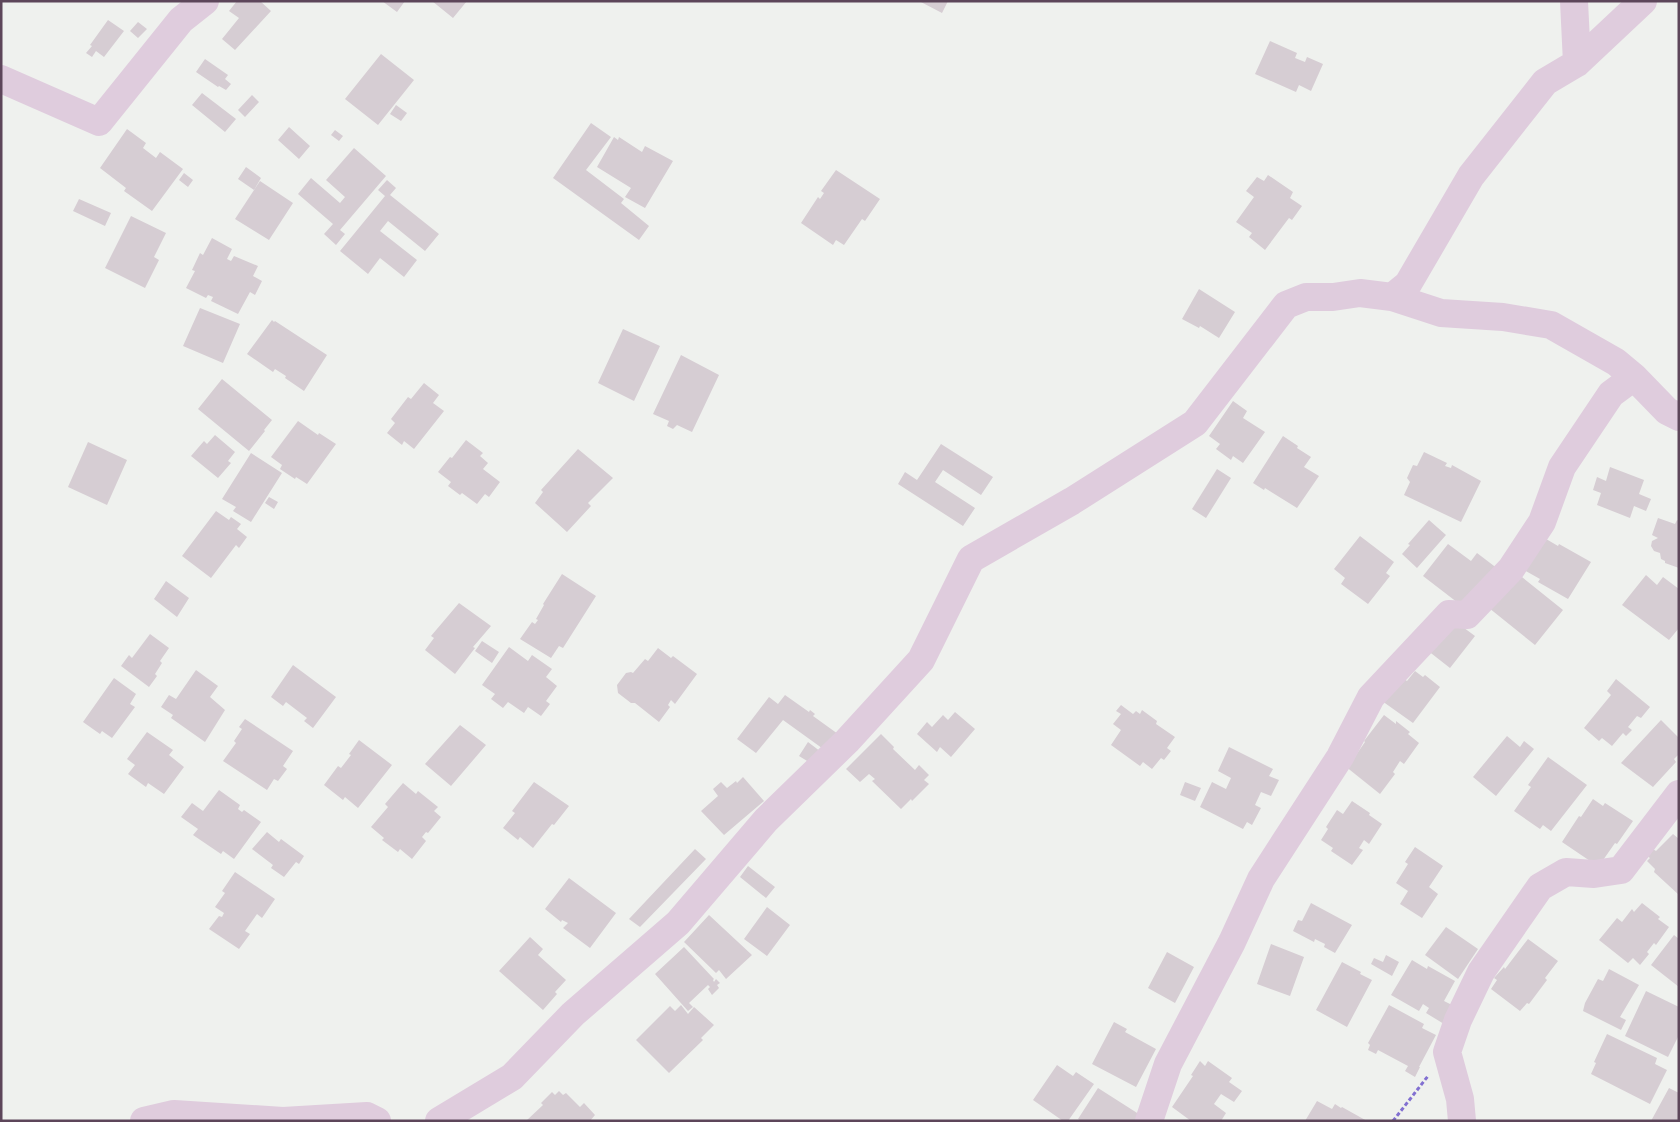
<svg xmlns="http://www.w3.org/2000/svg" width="1680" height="1122" font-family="'Golos Text',sans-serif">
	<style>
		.building { fill: #d6cdd3 }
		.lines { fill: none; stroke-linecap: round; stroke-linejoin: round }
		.path { stroke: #8270d1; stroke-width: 3; stroke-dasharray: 4 2.5; stroke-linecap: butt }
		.minor { stroke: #dfccdd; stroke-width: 28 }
	</style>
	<rect width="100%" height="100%" fill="#eff1ee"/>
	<!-- building -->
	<path class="building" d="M 237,1 L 260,1 L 271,11 L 235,50 L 222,39 L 239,18 L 229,11 Z
		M 382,1 L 405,1 L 397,12 Z
		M 432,1 L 467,1 L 453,18 Z
		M 919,1 L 948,1 L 942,13 Z
		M 108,20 L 124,31 L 104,57 L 96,51 L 92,57 L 86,53 L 92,46 L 90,45 Z
		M 138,22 L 147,29 L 138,38 L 130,31 Z
		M 1270,41 L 1297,53 L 1295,58 L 1305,62 L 1307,57 L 1323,64 L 1311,91 L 1299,85 L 1296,92 L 1255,74 Z
		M 381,54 L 414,80 L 378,125 L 345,99 Z
		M 205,59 L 228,75 L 225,79 L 231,84 L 226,90 L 219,86 L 218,87 L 196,72 Z
		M 202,93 L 236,119 L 225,132 L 192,105 Z
		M 252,95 L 259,102 L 245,117 L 238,110 Z
		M 396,105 L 407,113 L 401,121 L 390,114 Z
		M 591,123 L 611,137 L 586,170 L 624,199 L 621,203 L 649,226 L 639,240 L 553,178 Z
		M 289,127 L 310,146 L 299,159 L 278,140 Z
		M 127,129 L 146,143 L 143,148 L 156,158 L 160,152 L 183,169 L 152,211 L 124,191 L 126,188 L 100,168 Z
		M 335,130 L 343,136 L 339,141 L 331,135 Z
		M 614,137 L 618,140 L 619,137 L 642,152 L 645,146 L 673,161 L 645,208 L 625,197 L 631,188 L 597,167 Z
		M 354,148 L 386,176 L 340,230 L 345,234 L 336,245 L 324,234 L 333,224 L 298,194 L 311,178 L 340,203 L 345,197 L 326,180 Z
		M 246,167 L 261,178 L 254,190 L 238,179 Z
		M 836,170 L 880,199 L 865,221 L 862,219 L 844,245 L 836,240 L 833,245 L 801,223 L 818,197 L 820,199 L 824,193 L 821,191 Z
		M 184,173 L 193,180 L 188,187 L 179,180 Z
		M 1268,175 L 1293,192 L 1290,198 L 1302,206 L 1292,220 L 1289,218 L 1265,250 L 1249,237 L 1252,233 L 1236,222 L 1254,197 L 1246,191 L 1257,177 L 1264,181 Z
		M 387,180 L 396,188 L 390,195 L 439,234 L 425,251 L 388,221 L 380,231 L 417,260 L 404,277 L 380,258 L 368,274 L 340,251 L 385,196 L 378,190 Z
		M 260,181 L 293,203 L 269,240 L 235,219 Z
		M 79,199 L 111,213 L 105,226 L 73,211 Z
		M 131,216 L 166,233 L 154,257 L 159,260 L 145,288 L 105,268 Z
		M 212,238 L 232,249 L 227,259 L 231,261 L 234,256 L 258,266 L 253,276 L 262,281 L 255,295 L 250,292 L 238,314 L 211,301 L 213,297 L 208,295 L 206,298 L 186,288 L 195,271 L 192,270 L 200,253 L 203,255 Z
		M 1199,289 L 1235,312 L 1219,338 L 1200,326 L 1199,328 L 1182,319 Z
		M 200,308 L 240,324 L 223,363 L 183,346 Z
		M 272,320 L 274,322 L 275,321 L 327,355 L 304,391 L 285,378 L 286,376 L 275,369 L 273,372 L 247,354 Z
		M 623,329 L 660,346 L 634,401 L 598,383 Z
		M 681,355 L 719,375 L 692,432 L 677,425 L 673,429 L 667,426 L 669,421 L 653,414 Z
		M 222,379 L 272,420 L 264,430 L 265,431 L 249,451 L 198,409 Z
		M 424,383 L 439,395 L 433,403 L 444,411 L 414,449 L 404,441 L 402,445 L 387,433 L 395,423 L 391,419 L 408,397 L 411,399 Z
		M 1233,401 L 1247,411 L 1243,418 L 1265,432 L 1243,463 L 1233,456 L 1231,460 L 1216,449 L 1220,444 L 1209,436 Z
		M 298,421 L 318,435 L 319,433 L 336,444 L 307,484 L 296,477 L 295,479 L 280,469 L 282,465 L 271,457 Z
		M 215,435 L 235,452 L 228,461 L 231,463 L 218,478 L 191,456 L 204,441 L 207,444 Z
		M 1283,436 L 1298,446 L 1297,448 L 1311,457 L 1304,467 L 1319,476 L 1297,508 L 1265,488 L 1264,490 L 1253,483 Z
		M 466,440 L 483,453 L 480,456 L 488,463 L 483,469 L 500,482 L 489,497 L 485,494 L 477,504 L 462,493 L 460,495 L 448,486 L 451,482 L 438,472 L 450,457 L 452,458 Z
		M 88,442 L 127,460 L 107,505 L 68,487 Z
		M 941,444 L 993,477 L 981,495 L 943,470 L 935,482 L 975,508 L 963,526 L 898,484 L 905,472 L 917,480 Z
		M 578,449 L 613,478 L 588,503 L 591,506 L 567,532 L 535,503 L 543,492 L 541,490 Z
		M 1424,452 L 1447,463 L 1445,466 L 1451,468 L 1452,465 L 1481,481 L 1461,522 L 1404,495 L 1410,482 L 1407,478 L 1413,465 L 1417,466 Z
		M 251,453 L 282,473 L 251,522 L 233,511 L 236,507 L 222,499 Z
		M 1610,467 L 1644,480 L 1639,494 L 1651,499 L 1646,511 L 1634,506 L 1630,518 L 1597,505 L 1601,493 L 1593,490 L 1597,477 L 1606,481 Z
		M 1217,469 L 1231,478 L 1206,518 L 1192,509 Z
		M 269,497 L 278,502 L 274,509 L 265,503 Z
		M 216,511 L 229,520 L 231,517 L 241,524 L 237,529 L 247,537 L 239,548 L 236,545 L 211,578 L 182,556 Z
		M 1658,518 L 1675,524 L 1677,520 L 1679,521 L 1679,568 L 1665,563 L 1665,561 L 1661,559 L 1660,553 L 1654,551 L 1651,546 L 1652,541 L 1658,538 L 1652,535 Z
		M 1429,520 L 1446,535 L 1417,568 L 1402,554 L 1410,545 L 1408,544 Z
		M 1360,536 L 1394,562 L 1386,573 L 1390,576 L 1368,604 L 1341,584 L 1345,578 L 1334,569 Z
		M 1541,536 L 1558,546 L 1559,544 L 1591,562 L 1568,599 L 1538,582 L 1540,579 L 1522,569 Z
		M 1448,544 L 1471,561 L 1477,553 L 1498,569 L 1462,606 L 1423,576 Z
		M 1517,573 L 1563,610 L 1535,645 L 1489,608 Z
		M 562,574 L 596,596 L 563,648 L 559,646 L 551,658 L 520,639 L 532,622 L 535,624 L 538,620 L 536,619 L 544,605 L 543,604 Z
		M 1646,575 L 1657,585 L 1663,577 L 1679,589 L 1679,628 L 1669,640 L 1622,605 Z
		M 166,581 L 189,598 L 177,617 L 154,599 Z
		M 459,603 L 491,626 L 473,647 L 475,648 L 455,674 L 425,650 L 434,638 L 431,636 Z
		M 1452,619 L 1475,636 L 1450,668 L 1427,650 Z
		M 150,634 L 169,648 L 160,661 L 162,663 L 155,674 L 157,676 L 149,687 L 121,666 L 129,655 L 132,658 Z
		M 482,641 L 499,652 L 492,663 L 475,651 Z
		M 509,647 L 528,661 L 532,655 L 552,669 L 546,677 L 557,686 L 546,701 L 550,704 L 541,716 L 528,707 L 524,713 L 508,702 L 503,708 L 491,699 L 495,694 L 482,685 Z
		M 658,648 L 671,658 L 673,656 L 697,674 L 675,704 L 671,700 L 668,705 L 670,707 L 659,722 L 635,703 L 631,703 L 618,693 L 617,685 L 626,673 L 631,672 L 633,673 L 645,659 L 648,661 Z
		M 293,665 L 336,697 L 313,728 L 304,721 L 307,718 L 286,702 L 283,706 L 271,697 Z
		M 196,670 L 218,686 L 210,697 L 225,710 L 205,742 L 171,718 L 173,715 L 161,707 L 169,695 L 176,699 Z
		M 1415,671 L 1423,677 L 1425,675 L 1440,687 L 1413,723 L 1382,701 L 1400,676 L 1407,681 Z
		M 114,678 L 136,694 L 130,704 L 135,707 L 112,738 L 102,731 L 100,734 L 83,722 Z
		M 1616,679 L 1650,707 L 1641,718 L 1637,716 L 1628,727 L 1632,730 L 1626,736 L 1623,733 L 1612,746 L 1602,738 L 1599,741 L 1584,728 L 1611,695 L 1607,691 Z
		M 785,695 L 809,712 L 810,710 L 815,714 L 813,716 L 838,734 L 826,751 L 783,720 L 756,753 L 737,739 L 769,697 L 778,704 Z
		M 1121,705 L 1133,714 L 1136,711 L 1140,714 L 1142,710 L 1157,721 L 1156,724 L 1175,737 L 1167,748 L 1171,751 L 1164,760 L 1161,758 L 1152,769 L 1143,762 L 1140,766 L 1111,745 L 1121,730 L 1113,724 L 1121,714 L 1116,711 Z
		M 955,712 L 975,729 L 951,757 L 940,747 L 937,752 L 917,734 L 927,722 L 932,727 L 943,715 L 948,720 Z
		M 1384,715 L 1396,724 L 1396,721 L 1410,732 L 1408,734 L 1419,743 L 1404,764 L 1400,761 L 1393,772 L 1395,774 L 1380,794 L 1345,766 L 1356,755 L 1365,742 L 1364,741 Z
		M 245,719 L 293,751 L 283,766 L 287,769 L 278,781 L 274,779 L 267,790 L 223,761 L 236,743 L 234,741 L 242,729 L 239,727 Z
		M 1661,720 L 1679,738 L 1679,754 L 1674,759 L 1676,762 L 1653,787 L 1621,763 Z
		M 460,725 L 486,745 L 451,786 L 425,764 Z
		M 147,732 L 173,750 L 169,755 L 184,767 L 164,794 L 148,783 L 146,787 L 128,774 L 135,765 L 127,759 Z
		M 881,734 L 894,747 L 893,749 L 915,770 L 919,765 L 929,775 L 924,780 L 929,784 L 912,801 L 911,799 L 901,809 L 872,781 L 875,779 L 869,774 L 860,782 L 846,769 Z
		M 1507,736 L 1520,747 L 1524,741 L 1534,749 L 1496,796 L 1473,777 Z
		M 359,740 L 392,765 L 358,808 L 345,797 L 343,800 L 324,785 L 338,766 L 341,768 L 351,755 L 349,754 Z
		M 808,742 L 825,755 L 817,767 L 799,756 Z
		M 1229,747 L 1273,769 L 1269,776 L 1279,780 L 1271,796 L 1261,792 L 1255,805 L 1261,808 L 1252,825 L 1247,822 L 1243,829 L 1200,807 L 1212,782 L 1226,789 L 1231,778 L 1218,771 Z
		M 1548,757 L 1587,785 L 1551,831 L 1543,825 L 1540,829 L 1514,811 L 1531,787 L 1528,785 Z
		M 743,777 L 764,801 L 724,835 L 701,811 L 718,796 L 713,789 L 721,782 L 727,788 L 736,781 L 737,783 Z
		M 534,782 L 569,806 L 554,825 L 552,824 L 533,848 L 520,837 L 518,840 L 503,828 L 515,813 L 512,811 Z
		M 1185,782 L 1201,788 L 1195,801 L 1180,795 Z
		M 403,783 L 416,794 L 418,791 L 438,807 L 434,811 L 441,817 L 428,833 L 426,832 L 422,837 L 426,841 L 412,859 L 400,849 L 398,852 L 382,840 L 384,838 L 371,827 L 388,807 L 385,804 Z
		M 219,790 L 240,805 L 238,809 L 242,812 L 244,810 L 261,822 L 234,859 L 223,851 L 221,854 L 193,835 L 198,829 L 181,817 L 192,803 L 203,811 Z
		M 1593,799 L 1603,806 L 1605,803 L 1633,821 L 1617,844 L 1615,843 L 1601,863 L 1593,863 L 1562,842 L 1579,816 L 1581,817 Z
		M 1352,801 L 1370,813 L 1369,815 L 1382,824 L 1369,844 L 1364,840 L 1359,848 L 1363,850 L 1352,865 L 1331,851 L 1333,848 L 1321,840 L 1328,829 L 1326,827 L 1337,810 L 1343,814 Z
		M 267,832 L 279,842 L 281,839 L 304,856 L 299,864 L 296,862 L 284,877 L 271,868 L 273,865 L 252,849 Z
		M 1673,834 L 1679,839 L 1679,895 L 1654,872 L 1655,869 L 1647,861 L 1650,858 L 1647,856 L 1653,849 L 1656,851 Z
		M 1415,847 L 1443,866 L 1429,887 L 1438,894 L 1422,918 L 1400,904 L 1408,891 L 1396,883 L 1408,864 L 1405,862 Z
		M 695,849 L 706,859 L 640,927 L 629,919 Z
		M 748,866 L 775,887 L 766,898 L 740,877 Z
		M 235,872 L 275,899 L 262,918 L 257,914 L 245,931 L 250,934 L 239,949 L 209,929 L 219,916 L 222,917 L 224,913 L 215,907 L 225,893 L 222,891 Z
		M 569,878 L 616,913 L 590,948 L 563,928 L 568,923 L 562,920 L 561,922 L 545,909 Z
		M 1311,903 L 1352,925 L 1335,953 L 1324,947 L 1325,944 L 1315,939 L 1314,942 L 1293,931 L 1298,920 L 1302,921 Z
		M 1642,903 L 1660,917 L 1658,919 L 1669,927 L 1656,945 L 1654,943 L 1647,952 L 1649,954 L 1640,965 L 1633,958 L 1628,963 L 1599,940 L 1617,918 L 1622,922 L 1632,909 L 1634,912 Z
		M 767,907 L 790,925 L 767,956 L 744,939 Z
		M 709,915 L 752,955 L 726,979 L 719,970 L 716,973 L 684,942 Z
		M 1446,927 L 1478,949 L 1458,979 L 1425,955 Z
		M 1674,935 L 1679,939 L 1679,987 L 1651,965 Z
		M 530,937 L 543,949 L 538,955 L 566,980 L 555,992 L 557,994 L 543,1010 L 499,971 Z
		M 1528,939 L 1558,961 L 1545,978 L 1547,980 L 1529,1004 L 1527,1003 L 1520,1011 L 1491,989 L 1497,980 L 1494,978 L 1504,967 L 1505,969 Z
		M 1271,944 L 1304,957 L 1290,996 L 1257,984 Z
		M 684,947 L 714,979 L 713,980 L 714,982 L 716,979 L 720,983 L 717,985 L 719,988 L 712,995 L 708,989 L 710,987 L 708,985 L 689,1003 L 693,1007 L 688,1011 L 655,974 Z
		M 1167,952 L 1194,967 L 1175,1003 L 1148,988 Z
		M 1386,955 L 1399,962 L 1392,976 L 1371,964 L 1374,958 L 1383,962 Z
		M 1412,960 L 1427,969 L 1428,966 L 1455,981 L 1444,1001 L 1454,1006 L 1444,1024 L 1426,1013 L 1429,1008 L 1423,1004 L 1419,1011 L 1391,995 Z
		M 1342,962 L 1361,972 L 1360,974 L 1372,980 L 1347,1027 L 1316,1010 Z
		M 1609,969 L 1639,985 L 1620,1017 L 1626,1020 L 1621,1030 L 1583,1011 L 1585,1003 L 1598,979 L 1603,981 Z
		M 1646,991 L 1679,1007 L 1679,1035 L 1668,1057 L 1625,1036 Z
		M 681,1005 L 688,1014 L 694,1007 L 714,1025 L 701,1038 L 703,1040 L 669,1073 L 636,1040 L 670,1006 L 675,1011 Z
		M 1389,1005 L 1424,1024 L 1422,1028 L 1436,1035 L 1419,1067 L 1420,1067 L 1415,1077 L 1405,1071 L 1408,1066 L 1378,1050 L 1376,1054 L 1368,1050 L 1370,1045 L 1368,1043 Z
		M 1114,1022 L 1127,1029 L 1125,1032 L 1156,1049 L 1136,1087 L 1092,1064 Z
		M 1607,1034 L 1657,1058 L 1655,1064 L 1667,1070 L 1650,1104 L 1591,1074 L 1596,1063 L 1594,1062 Z
		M 1200,1061 L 1205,1066 L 1208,1061 L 1232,1078 L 1229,1082 L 1242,1091 L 1234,1102 L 1221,1094 L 1214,1104 L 1226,1113 L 1221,1121 L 1191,1121 L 1172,1107 L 1193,1076 L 1191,1075 Z
		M 1057,1065 L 1073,1076 L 1076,1072 L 1094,1084 L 1068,1121 L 1063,1121 L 1033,1100 Z
		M 1098,1088 L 1145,1118 L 1143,1121 L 1081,1121 L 1078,1119 Z
		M 1669,1088 L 1679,1093 L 1679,1121 L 1651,1121 Z
		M 559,1091 L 563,1095 L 566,1093 L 580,1107 L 584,1103 L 595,1115 L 590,1121 L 526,1121 L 543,1105 L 541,1103 L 552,1092 L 555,1095 Z
		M 1317,1101 L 1332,1109 L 1335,1104 L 1341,1108 L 1342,1107 L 1367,1121 L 1305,1121 Z"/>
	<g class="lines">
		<!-- path -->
		<path class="path" d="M 1393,1121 L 1428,1076"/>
		<!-- minor -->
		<path class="minor" d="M 1574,1 L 1577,63
			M 1,79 L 99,122 L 181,20 L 205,1
			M 1392,297 L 1408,284 L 1471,176 L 1545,82 L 1577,63 L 1643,1
			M 144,1121 L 174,1114 L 283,1121 L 367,1116 L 377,1121
			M 439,1121 L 512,1077 L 573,1014 L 678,923 L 766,820 L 847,741 L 921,660 L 971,559 L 1072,501 L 1195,423 L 1286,305 L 1306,297 L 1333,297 L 1360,293 L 1392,297 L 1441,313 L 1503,317 L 1551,325 L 1616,362 L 1634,377 L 1667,411 L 1679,417
			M 1149,1121 L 1168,1064 L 1232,942 L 1261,879 L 1340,757 L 1371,697 L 1449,614 L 1467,615 L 1511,569 L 1542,522 L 1562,467 L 1611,394 L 1634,377
			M 1462,1121 L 1460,1099 L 1447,1052 L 1458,1020 L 1481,972 L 1540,887 L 1566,872 L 1594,874 L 1621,870 L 1679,794"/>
	</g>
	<!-- border -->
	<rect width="1680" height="1122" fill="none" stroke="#5d465a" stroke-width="5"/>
</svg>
